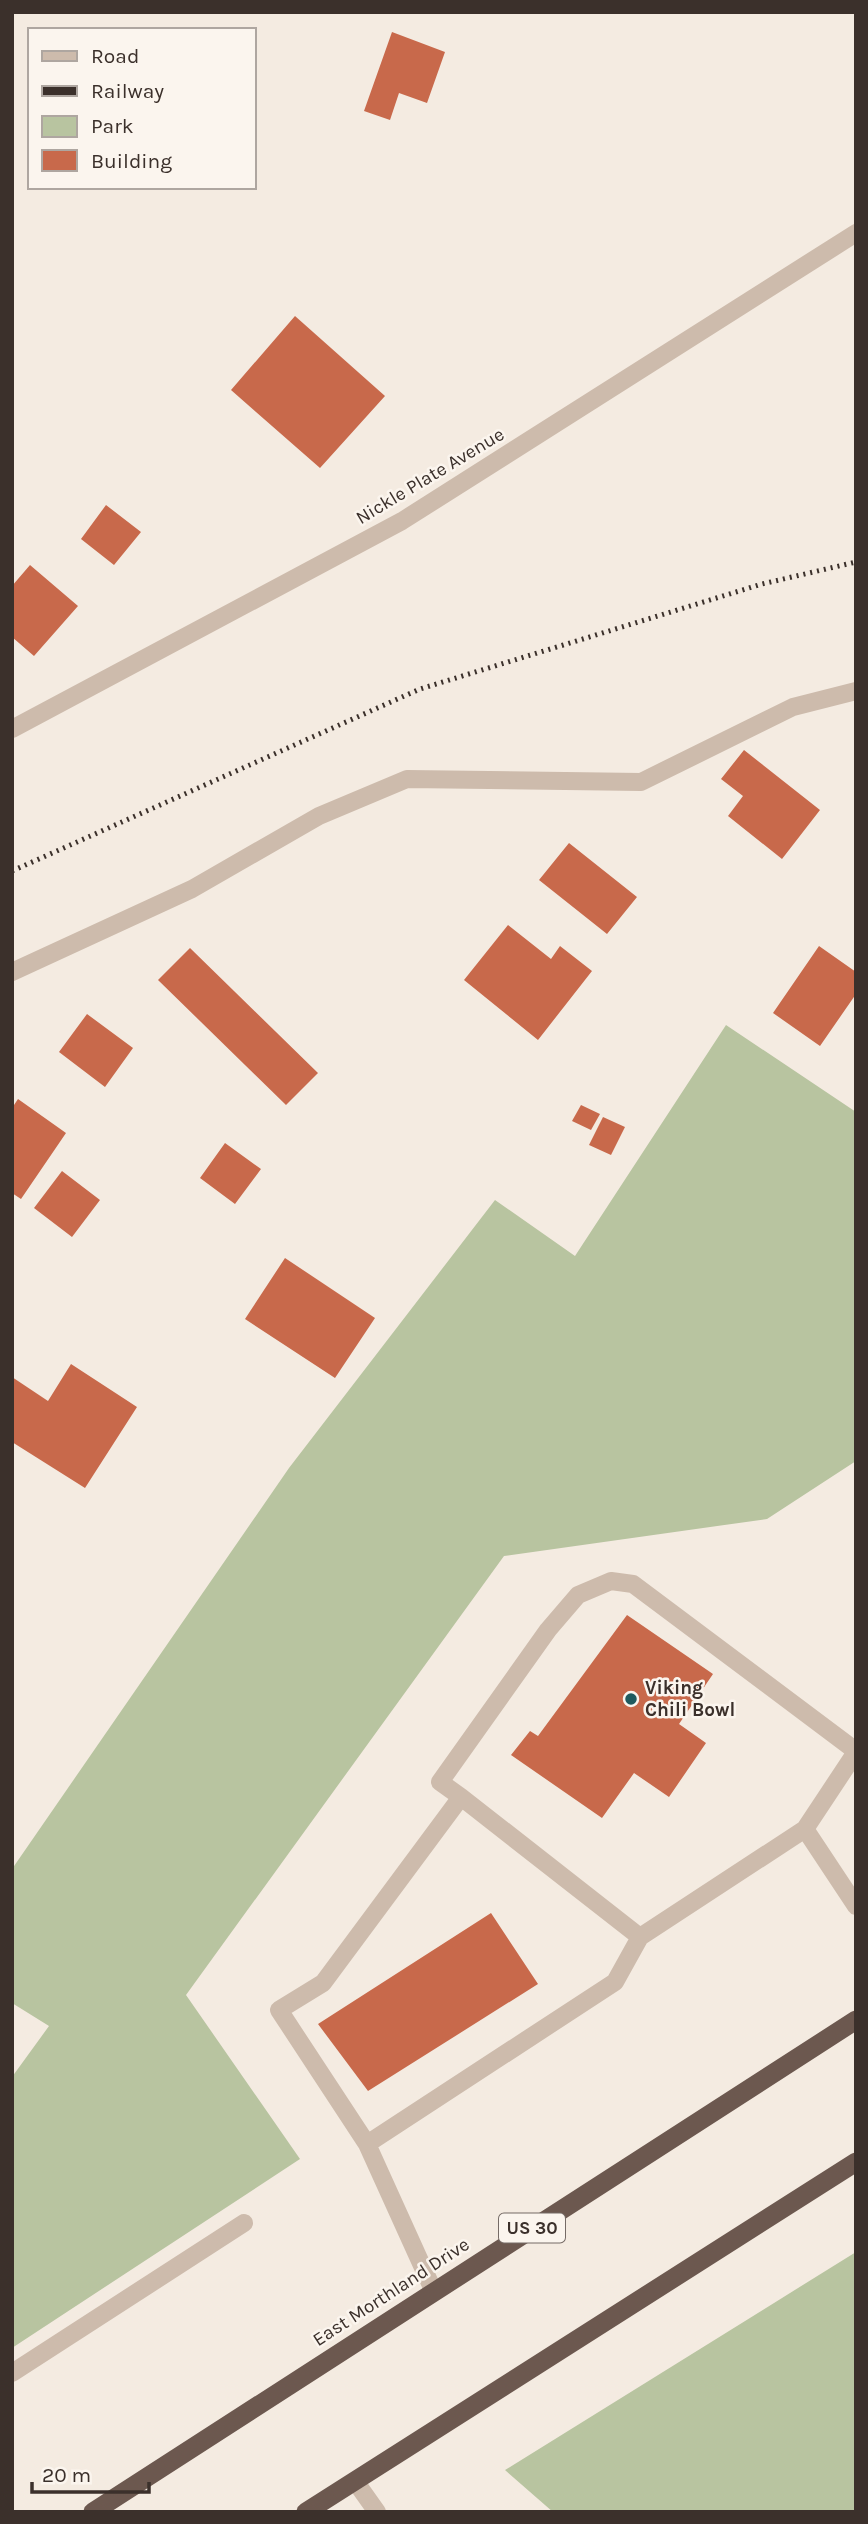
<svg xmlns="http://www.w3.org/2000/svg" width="868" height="2524" font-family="Karla,sans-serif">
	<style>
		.green { fill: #b8c4a0 }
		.building { fill: #c8694b }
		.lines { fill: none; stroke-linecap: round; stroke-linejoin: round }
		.service { stroke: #cdbbac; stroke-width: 18 }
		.minor { stroke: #cdbbac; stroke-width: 18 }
		.trunk { stroke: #6c584f; stroke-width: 19 }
		.rail { stroke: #3b302b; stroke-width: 5; stroke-dasharray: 2 5; stroke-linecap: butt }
		.poi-dot { fill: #1f5a5e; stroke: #fbf5ee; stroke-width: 2.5 }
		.labels { text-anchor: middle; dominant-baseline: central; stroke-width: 5; stroke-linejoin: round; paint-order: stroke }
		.shield { fill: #fbf5ee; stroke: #756b66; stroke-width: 2 }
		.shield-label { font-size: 18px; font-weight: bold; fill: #3b302b }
		.street-label { font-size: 19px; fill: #3b302b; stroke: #fbf5ee }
		.poi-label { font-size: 19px; font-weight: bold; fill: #3b302b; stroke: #fbf5ee; text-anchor: start }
	</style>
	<rect width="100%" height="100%" fill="#f4ebe1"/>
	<!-- green -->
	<path class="green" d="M 726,1025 L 856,1112 L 856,1461 L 767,1519 L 504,1556 L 186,1995 L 300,2159 L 12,2348 L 12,2077 L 49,2026 L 12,2003 L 12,1869 L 289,1468 L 495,1200 L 575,1256 Z
		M 856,2252 L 856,2512 L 553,2512 L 505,2470 Z"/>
	<!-- building -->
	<path class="building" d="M 392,32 L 445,52 L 427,103 L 399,93 L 390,120 L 364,111 Z
		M 295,316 L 385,396 L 320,468 L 231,390 Z
		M 106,505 L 141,532 L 114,565 L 81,539 Z
		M 30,565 L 78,606 L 34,656 L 12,637 L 12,586 Z
		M 744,750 L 820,810 L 782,859 L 728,816 L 743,796 L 721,779 Z
		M 569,843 L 637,897 L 607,934 L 539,880 Z
		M 508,925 L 551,959 L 560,946 L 592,971 L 538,1040 L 464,980 Z
		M 819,946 L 856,972 L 856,994 L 820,1046 L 773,1013 Z
		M 190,948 L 318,1073 L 286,1105 L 158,980 Z
		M 87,1014 L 133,1048 L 105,1087 L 59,1052 Z
		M 18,1099 L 66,1133 L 21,1199 L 12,1193 L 12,1108 Z
		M 581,1105 L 600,1114 L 591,1130 L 572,1121 Z
		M 603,1117 L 625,1127 L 611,1155 L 589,1145 Z
		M 225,1143 L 261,1169 L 235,1204 L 200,1178 Z
		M 62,1171 L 100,1200 L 72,1237 L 34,1208 Z
		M 285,1258 L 375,1318 L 335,1378 L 245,1319 Z
		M 71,1364 L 137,1407 L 85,1488 L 12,1442 L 12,1377 L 48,1401 Z
		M 627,1615 L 713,1674 L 679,1724 L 706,1743 L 669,1797 L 634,1773 L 602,1818 L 511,1755 L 530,1731 L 538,1736 Z
		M 491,1913 L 538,1984 L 368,2091 L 318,2024 Z"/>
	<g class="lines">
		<!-- service -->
		<path class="service" d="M 12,972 L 192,889 L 319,816 L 407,779 L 641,782 L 793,707 L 856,691
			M 856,1752 L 805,1829 L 856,1906
			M 461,1797 L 640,1937
			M 367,2144 L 615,1982 L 640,1937 L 805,1829
			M 434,2292 L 367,2144 L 279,2010 L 323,1983 L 461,1797 L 440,1782 L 548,1630 L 578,1595 L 611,1581 L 633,1584 L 856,1751
			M 12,2373 L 244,2223
			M 355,2481 L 377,2512"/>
		<!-- minor -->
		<path class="minor" d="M 12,729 L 402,521 L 856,233"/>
		<!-- trunk -->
		<path class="trunk" d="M 93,2512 L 856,2020
			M 306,2512 L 856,2162"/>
		<!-- rail -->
		<path class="rail" d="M 12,871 L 420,689 L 762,584 L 856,562"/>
	</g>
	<!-- markers -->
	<circle class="poi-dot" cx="631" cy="1699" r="7"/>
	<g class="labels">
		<!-- shield labels -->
		<rect class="shield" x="499" y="2213.5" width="66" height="29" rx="5"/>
		<g class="shield-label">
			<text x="532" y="2228">US 30</text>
		</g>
		<!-- street labels -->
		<g class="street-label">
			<text transform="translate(430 476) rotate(-31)">Nickle Plate Avenue</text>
			<text transform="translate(391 2292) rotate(-33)">East Morthland Drive</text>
		</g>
		<!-- poi labels -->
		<g class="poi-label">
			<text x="645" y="1688">Viking<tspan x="645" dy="22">Chili Bowl</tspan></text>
		</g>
	</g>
	<!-- border -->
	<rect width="868" height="2524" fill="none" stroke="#3b302b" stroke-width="28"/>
	<!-- legend -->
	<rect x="28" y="28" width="228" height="161" fill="#fbf5ee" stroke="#aea6a0" stroke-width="2"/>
	<rect x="42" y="51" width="35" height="10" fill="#cdbbac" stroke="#aea6a0" stroke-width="2"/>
	<text x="91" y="63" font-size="21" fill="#3b302b">Road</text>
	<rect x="42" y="86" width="35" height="10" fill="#3b302b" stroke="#aea6a0" stroke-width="2"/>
	<text x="91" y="98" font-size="21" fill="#3b302b">Railway</text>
	<rect x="42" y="116" width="35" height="21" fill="#b8c4a0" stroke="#aea6a0" stroke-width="2"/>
	<text x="91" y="133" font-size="21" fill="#3b302b">Park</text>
	<rect x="42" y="150" width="35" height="21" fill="#c8694b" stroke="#aea6a0" stroke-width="2"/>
	<text x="91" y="168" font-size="21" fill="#3b302b">Building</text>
	<!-- scale -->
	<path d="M32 2482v10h117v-10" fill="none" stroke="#3b302b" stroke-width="3.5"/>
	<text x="42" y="2482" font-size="21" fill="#3b302b" stroke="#fbf5ee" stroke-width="5" paint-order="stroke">20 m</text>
</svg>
